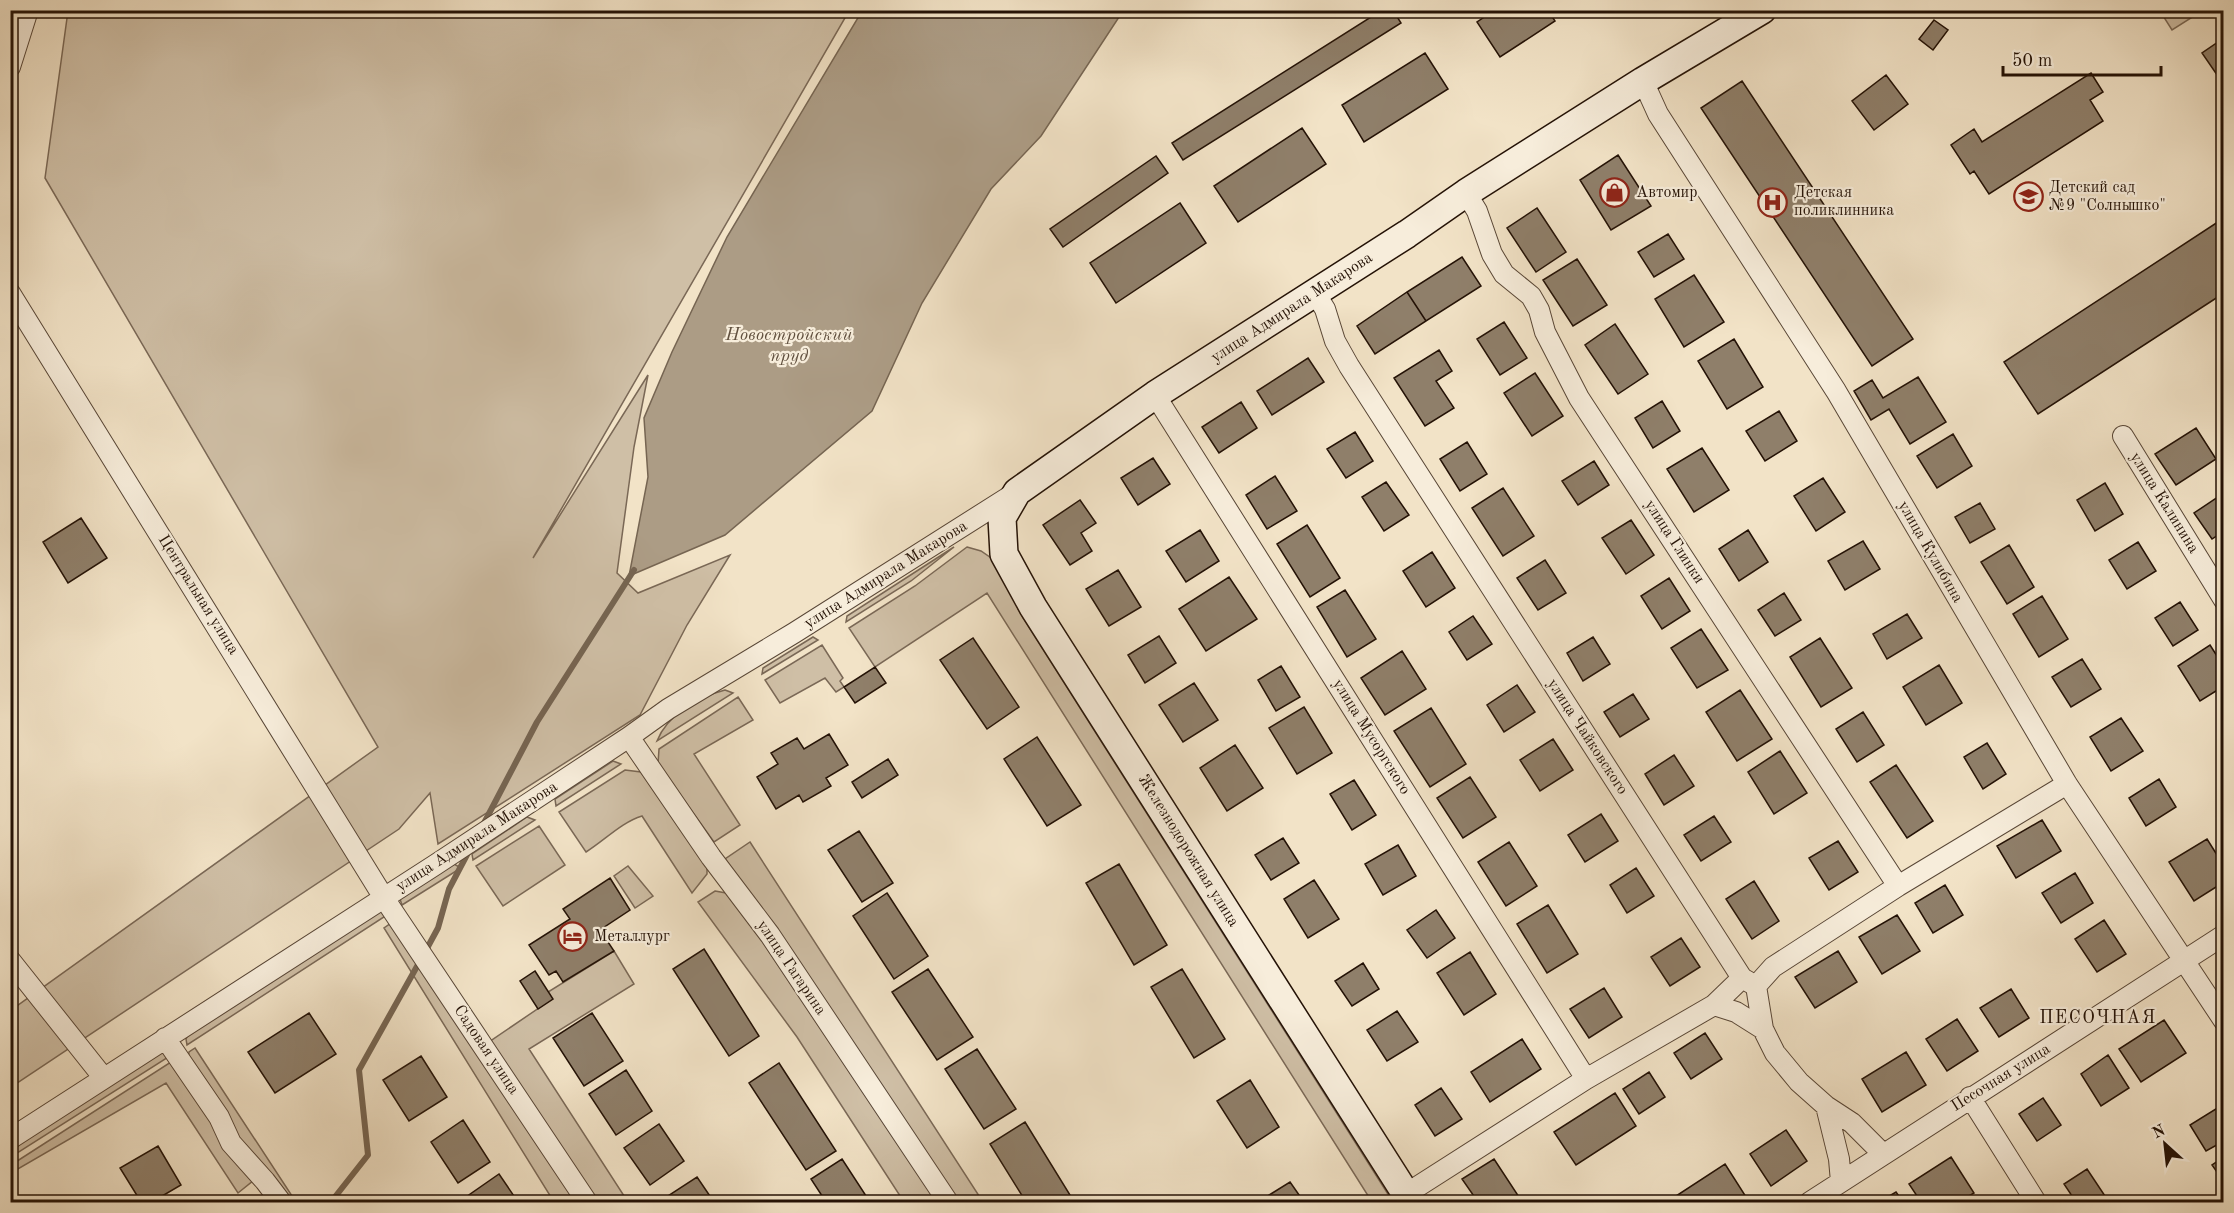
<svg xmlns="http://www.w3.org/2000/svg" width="2234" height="1213" font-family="'Old Standard TT',serif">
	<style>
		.green { fill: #cfbfa6; stroke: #7a6856; stroke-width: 1.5 }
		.water { fill: #ac9c85; stroke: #766552; stroke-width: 1.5 }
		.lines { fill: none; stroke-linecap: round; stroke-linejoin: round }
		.stream { stroke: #766552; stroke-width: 6 }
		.building { fill: #8f7f6a; stroke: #241206; stroke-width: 1.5 }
		.street-casing { stroke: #584636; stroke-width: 22 }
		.secondary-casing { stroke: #241206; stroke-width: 30 }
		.street { stroke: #f7eddb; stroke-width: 20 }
		.secondary { stroke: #f7eddb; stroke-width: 27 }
		.labels { text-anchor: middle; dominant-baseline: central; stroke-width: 4.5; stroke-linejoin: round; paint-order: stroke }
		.poi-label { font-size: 16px; fill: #241206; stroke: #f7eddb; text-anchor: start }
		.street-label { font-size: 16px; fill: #241206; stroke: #f7eddb }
		.water-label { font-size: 18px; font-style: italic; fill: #61503f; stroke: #f7eddb }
		.neighbourhood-label { font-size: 18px; letter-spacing: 1.5px; fill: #241206; stroke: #f7eddb }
	</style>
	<rect width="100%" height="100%" fill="#f2e3c7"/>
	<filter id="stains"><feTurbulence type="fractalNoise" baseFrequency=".00333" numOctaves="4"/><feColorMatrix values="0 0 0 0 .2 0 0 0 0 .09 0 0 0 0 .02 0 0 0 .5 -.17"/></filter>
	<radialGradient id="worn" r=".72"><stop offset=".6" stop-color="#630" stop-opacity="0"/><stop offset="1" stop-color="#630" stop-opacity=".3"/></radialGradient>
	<!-- green -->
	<path class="green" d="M 68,11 L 849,11 L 533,558 L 648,375 L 634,447 L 617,573 L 638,593 L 730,555 L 687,625 L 640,715 L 438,844 L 430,793 L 399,829 L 11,1087 L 10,1011 L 378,747 L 45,178 Z
		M 2160,11 L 2202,11 L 2172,30 Z
		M 954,547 L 911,581 L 846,622 L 847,616 Z
		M 967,547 L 981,551 L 994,560 L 1023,618 L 1393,1202 L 1372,1202 L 987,593 L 875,667 L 849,628 L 915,586 Z
		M 813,637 L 818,640 L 762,674 L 763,668 Z
		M 822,645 L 843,678 L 840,681 L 844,687 L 836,692 L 825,678 L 780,703 L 765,680 Z
		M 725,690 L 733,693 L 657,741 C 667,715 698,697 725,690 Z
		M 738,697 L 753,720 L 694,754 L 740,825 L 714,842 L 658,764 L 659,749 Z
		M 613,761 L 621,764 L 556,806 L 555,799 Z
		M 625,770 L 641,772 L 707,867 L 707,874 L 692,893 L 642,816 C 622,822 605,840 586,852 L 559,812 Z
		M 527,817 L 535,820 L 473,860 L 472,854 Z
		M 539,826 L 565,865 L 503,906 L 476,866 Z
		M 750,842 L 983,1202 L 959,1202 L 775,927 L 725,859 Z
		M 454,864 L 461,868 L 402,905 L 400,899 Z
		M 628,866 L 653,896 L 635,908 L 614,876 Z
		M 715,891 L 726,893 L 760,938 L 937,1202 L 904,1202 L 797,1037 L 698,902 Z
		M 381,911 L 387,915 L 187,1045 L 186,1039 L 192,1028 Z
		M 394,921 L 579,1202 L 554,1202 L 384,928 Z
		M 614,951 L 634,984 L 529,1049 L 628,1202 L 595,1202 L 489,1042 L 552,999 L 548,992 Z
		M 195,1048 L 296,1202 L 290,1202 C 280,1176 256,1163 239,1142 C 219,1118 205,1088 188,1062 L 189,1052 Z
		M 165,1052 L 170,1056 L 11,1157 L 11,1147 L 155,1053 Z
		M 174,1060 L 254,1180 L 238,1193 L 166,1083 L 11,1173 L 11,1165 Z"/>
	<!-- water -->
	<path class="water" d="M 862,11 L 1123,11 L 1041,136 L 991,189 L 922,303 L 872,411 L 725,535 L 629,576 L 648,477 L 644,418 L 672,352 L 727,237 Z"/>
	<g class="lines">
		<!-- stream -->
		<path class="stream" d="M 482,827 L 537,722 L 634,570
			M 425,952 L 438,928 L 449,889 L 470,849
			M 331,1202 L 368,1155 L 359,1070 L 420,961"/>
	</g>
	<!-- building -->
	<path class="building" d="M 1382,10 L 1393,10 L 1401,23 L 1183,160 L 1172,143 Z
		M 1495,10 L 1548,10 L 1555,21 L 1500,57 L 1477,22 Z
		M 1934,20 L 1948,30 L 1933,50 L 1919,39 Z
		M 2224,38 L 2224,85 L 2202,53 Z
		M 1425,53 L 1448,89 L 1364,142 L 1342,105 Z
		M 2091,73 L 2103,92 L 2090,100 L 2103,121 L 1989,194 L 1974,171 L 1970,174 L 1951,145 L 1974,129 L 1982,142 Z
		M 1886,75 L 1908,104 L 1874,130 L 1852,101 Z
		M 1742,81 L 1913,339 L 1872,366 L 1701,108 Z
		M 1302,128 L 1326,164 L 1238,222 L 1214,186 Z
		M 1618,155 L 1651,206 L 1611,230 L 1580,180 Z
		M 1156,156 L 1168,173 L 1063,247 L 1050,229 Z
		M 1180,203 L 1206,243 L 1116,303 L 1090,263 Z
		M 1537,208 L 1566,252 L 1536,272 L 1507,228 Z
		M 2224,218 L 2224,293 L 2038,414 L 2004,362 Z
		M 1668,234 L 1684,259 L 1654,277 L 1638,252 Z
		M 1462,257 L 1481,286 L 1426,321 L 1407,292 Z
		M 1577,259 L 1607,305 L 1573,326 L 1543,280 Z
		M 1694,275 L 1724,322 L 1684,347 L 1655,299 Z
		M 1407,292 L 1426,321 L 1375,354 L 1357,326 Z
		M 1504,322 L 1527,358 L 1500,375 L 1477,339 Z
		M 1615,324 L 1648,374 L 1618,394 L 1585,345 Z
		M 1734,339 L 1763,387 L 1727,409 L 1698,361 Z
		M 1439,350 L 1452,371 L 1436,381 L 1454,408 L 1425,426 L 1394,378 Z
		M 1308,358 L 1324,382 L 1272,415 L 1257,391 Z
		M 1535,373 L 1563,416 L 1532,436 L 1504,393 Z
		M 1918,377 L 1946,422 L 1910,444 L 1889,409 L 1871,420 L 1854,391 L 1872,380 L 1883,398 Z
		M 1662,401 L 1680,431 L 1653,448 L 1635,418 Z
		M 1241,402 L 1257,428 L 1219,453 L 1202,427 Z
		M 1779,411 L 1797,441 L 1765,461 L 1746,431 Z
		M 2196,428 L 2216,459 L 2176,485 L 2155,454 Z
		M 1355,432 L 1373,461 L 1346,478 L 1327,449 Z
		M 1953,434 L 1972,466 L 1937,488 L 1917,456 Z
		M 1467,442 L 1487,474 L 1460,491 L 1440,459 Z
		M 1702,448 L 1729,490 L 1694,512 L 1667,469 Z
		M 1153,458 L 1170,484 L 1138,505 L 1121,478 Z
		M 1594,461 L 1609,485 L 1578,505 L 1562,481 Z
		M 1275,476 L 1297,511 L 1267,529 L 1246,495 Z
		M 1823,478 L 1845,512 L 1816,531 L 1794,496 Z
		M 1386,482 L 1409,515 L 1384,531 L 1362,497 Z
		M 2105,483 L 2123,514 L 2095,531 L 2077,500 Z
		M 1503,488 L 1534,536 L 1503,556 L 1472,508 Z
		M 2224,493 L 2224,531 L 2212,539 L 2194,513 Z
		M 1080,500 L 1096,523 L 1081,533 L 1092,551 L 1070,565 L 1043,525 Z
		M 1980,503 L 1995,529 L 1970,543 L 1955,517 Z
		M 81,518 L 107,558 L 68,583 L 43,542 Z
		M 1631,520 L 1654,555 L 1626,574 L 1602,538 Z
		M 1307,525 L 1340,578 L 1310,597 L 1277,544 Z
		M 1200,530 L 1219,561 L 1186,582 L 1166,551 Z
		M 1748,530 L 1768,562 L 1739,581 L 1719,549 Z
		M 1863,541 L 1880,569 L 1845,590 L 1828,561 Z
		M 2138,542 L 2156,571 L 2127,589 L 2109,560 Z
		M 2009,545 L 2034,587 L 2007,604 L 1981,562 Z
		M 1432,552 L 1455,588 L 1426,607 L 1403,571 Z
		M 1545,560 L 1566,593 L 1538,610 L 1517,578 Z
		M 1118,570 L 1141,607 L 1109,626 L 1086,589 Z
		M 1229,577 L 1257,619 L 1206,651 L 1179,609 Z
		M 1669,578 L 1690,611 L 1662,629 L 1641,596 Z
		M 1345,590 L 1376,639 L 1347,657 L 1317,607 Z
		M 1784,593 L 1801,620 L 1775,636 L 1758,610 Z
		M 2042,596 L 2068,639 L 2039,657 L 2013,614 Z
		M 2180,602 L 2198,630 L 2173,646 L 2155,618 Z
		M 1907,614 L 1922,638 L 1887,659 L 1873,634 Z
		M 1473,616 L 1492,644 L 1467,660 L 1449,632 Z
		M 1701,629 L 1728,670 L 1697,688 L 1671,648 Z
		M 1159,636 L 1176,663 L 1145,683 L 1128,655 Z
		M 1593,637 L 1610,664 L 1583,681 L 1567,653 Z
		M 973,638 L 1019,707 L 987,729 L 940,660 Z
		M 1820,638 L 1852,688 L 1821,707 L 1790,657 Z
		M 2210,645 L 2224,667 L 2224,686 L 2200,701 L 2178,666 Z
		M 1402,651 L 1426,689 L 1385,715 L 1361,678 Z
		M 2082,659 L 2101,689 L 2071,707 L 2052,677 Z
		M 1939,665 L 1962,703 L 1926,725 L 1903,687 Z
		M 1281,666 L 1300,697 L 1276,711 L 1258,680 Z
		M 875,667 L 886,683 L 855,703 L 844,687 Z
		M 1194,683 L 1218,720 L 1183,742 L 1159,705 Z
		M 1517,685 L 1535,712 L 1504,732 L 1487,705 Z
		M 1740,690 L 1772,739 L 1737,761 L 1706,712 Z
		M 1633,694 L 1649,719 L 1620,737 L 1604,712 Z
		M 1304,707 L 1332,753 L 1297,774 L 1269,728 Z
		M 1431,708 L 1466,764 L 1430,787 L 1394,731 Z
		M 1863,712 L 1884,745 L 1857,762 L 1836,729 Z
		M 2121,718 L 2143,751 L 2111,771 L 2090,737 Z
		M 829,734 L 848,765 L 826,778 L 831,786 L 803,802 L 799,795 L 776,809 L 757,777 L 778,764 L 771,753 L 797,738 L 804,749 Z
		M 1037,737 L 1081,805 L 1047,826 L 1004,759 Z
		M 1553,739 L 1573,770 L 1540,791 L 1520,760 Z
		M 1987,743 L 2006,774 L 1983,789 L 1964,757 Z
		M 1235,745 L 1263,788 L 1227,811 L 1200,768 Z
		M 1780,751 L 1807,793 L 1774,814 L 1748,772 Z
		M 1674,755 L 1694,786 L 1664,805 L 1645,774 Z
		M 888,759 L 898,775 L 862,798 L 852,782 Z
		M 1896,765 L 1933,821 L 1907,838 L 1870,782 Z
		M 1470,777 L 1496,817 L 1463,838 L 1437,798 Z
		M 2159,779 L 2176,807 L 2146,826 L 2129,798 Z
		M 1354,780 L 1376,815 L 1352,830 L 1330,794 Z
		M 1601,814 L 1618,841 L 1585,862 L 1568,835 Z
		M 1714,816 L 1731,842 L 1701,861 L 1684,835 Z
		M 2042,820 L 2061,851 L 2016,878 L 1997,846 Z
		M 859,831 L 893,883 L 862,902 L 828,850 Z
		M 1283,838 L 1299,863 L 1271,880 L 1255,855 Z
		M 2207,839 L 2224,866 L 2224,882 L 2194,901 L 2169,862 Z
		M 1838,841 L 1858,872 L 1829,890 L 1809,858 Z
		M 1509,842 L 1537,886 L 1506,906 L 1478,862 Z
		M 1398,845 L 1416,876 L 1383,895 L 1365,864 Z
		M 1119,864 L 1167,945 L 1134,965 L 1086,883 Z
		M 1636,868 L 1654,896 L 1627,913 L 1610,885 Z
		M 2075,873 L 2093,903 L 2061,923 L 2042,893 Z
		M 610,878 L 630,910 L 600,930 L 614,951 L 563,982 L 556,971 L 549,975 L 529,945 L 570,919 L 563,909 Z
		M 1314,880 L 1339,919 L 1308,938 L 1284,899 Z
		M 1754,881 L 1779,921 L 1752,939 L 1726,899 Z
		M 1945,885 L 1963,915 L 1933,933 L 1915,903 Z
		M 887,893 L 928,956 L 894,979 L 853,916 Z
		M 1548,905 L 1578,954 L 1547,973 L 1517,924 Z
		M 1436,910 L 1455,938 L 1427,958 L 1407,930 Z
		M 1897,915 L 1920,951 L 1882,974 L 1859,937 Z
		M 2104,920 L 2126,954 L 2097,972 L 2075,939 Z
		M 1681,938 L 1700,967 L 1670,986 L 1651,957 Z
		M 704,949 L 759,1036 L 729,1056 L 673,969 Z
		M 1838,951 L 1857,982 L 1815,1008 L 1795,977 Z
		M 1470,952 L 1496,994 L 1464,1015 L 1437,973 Z
		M 1363,963 L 1379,989 L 1352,1006 L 1335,981 Z
		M 928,969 L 973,1037 L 937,1060 L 892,992 Z
		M 1182,969 L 1225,1039 L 1194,1058 L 1151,987 Z
		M 535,971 L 553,999 L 538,1009 L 520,981 Z
		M 1604,988 L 1622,1017 L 1589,1038 L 1570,1009 Z
		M 2011,989 L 2029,1018 L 1999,1037 L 1980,1008 Z
		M 1397,1011 L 1418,1042 L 1387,1061 L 1367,1030 Z
		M 309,1013 L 336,1054 L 275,1093 L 248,1052 Z
		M 592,1013 L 623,1061 L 584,1086 L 553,1038 Z
		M 1957,1019 L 1978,1051 L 1947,1071 L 1926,1039 Z
		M 2164,1020 L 2186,1053 L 2141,1082 L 2119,1049 Z
		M 1705,1033 L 1722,1059 L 1691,1079 L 1674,1053 Z
		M 1522,1039 L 1541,1069 L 1490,1102 L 1471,1072 Z
		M 977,1049 L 1016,1109 L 984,1129 L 945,1069 Z
		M 1906,1052 L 1926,1085 L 1882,1112 L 1862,1079 Z
		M 2108,1055 L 2129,1088 L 2101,1106 L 2081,1074 Z
		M 421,1056 L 447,1097 L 409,1121 L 383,1080 Z
		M 779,1063 L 836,1151 L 806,1170 L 749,1083 Z
		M 626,1070 L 652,1111 L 616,1135 L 589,1094 Z
		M 1649,1072 L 1665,1097 L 1639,1114 L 1623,1089 Z
		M 1250,1080 L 1279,1127 L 1247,1148 L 1217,1101 Z
		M 1441,1088 L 1462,1119 L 1435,1136 L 1415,1105 Z
		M 1615,1093 L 1636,1126 L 1576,1165 L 1554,1132 Z
		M 2043,1098 L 2061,1125 L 2037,1141 L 2019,1114 Z
		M 2219,1107 L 2224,1114 L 2224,1141 L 2206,1151 L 2190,1125 Z
		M 463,1120 L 490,1162 L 458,1183 L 431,1142 Z
		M 1025,1122 L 1070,1195 L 1058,1202 L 1026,1202 L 990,1144 Z
		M 659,1124 L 684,1161 L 650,1185 L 624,1148 Z
		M 1786,1130 L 1807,1161 L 1771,1186 L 1750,1154 Z
		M 158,1146 L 181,1185 L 152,1202 L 141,1202 L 120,1168 Z
		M 1951,1157 L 1974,1193 L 1959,1202 L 1921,1202 L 1909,1184 Z
		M 2224,1157 L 2224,1182 L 2212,1165 Z
		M 842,1159 L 870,1202 L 826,1202 L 811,1179 Z
		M 1494,1159 L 1519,1197 L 1511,1202 L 1478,1202 L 1462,1179 Z
		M 1725,1164 L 1748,1200 L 1745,1202 L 1680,1202 L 1676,1196 Z
		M 2087,1169 L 2107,1199 L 2102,1202 L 2076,1202 L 2064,1184 Z
		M 499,1174 L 518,1202 L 469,1202 L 466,1197 Z
		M 697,1177 L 714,1202 L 661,1202 L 660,1201 Z
		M 1290,1182 L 1304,1202 L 1258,1202 Z
		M 1896,1192 L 1903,1202 L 1879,1202 Z"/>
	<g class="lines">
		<defs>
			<path id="street" d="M 10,67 L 28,10
				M 1643,81 L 1658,114 L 1836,391 L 2067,784 L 2224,1021
				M 1466,193 L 1477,211 L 1492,254 L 1504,274 L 1531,296 L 1539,310 L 1545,332 L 1579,398 L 1898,886
				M 10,293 L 384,898 L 587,1202
				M 1315,293 L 1325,309 L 1335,341 L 1349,366 L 1742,978 L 1756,986 L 1763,1029 L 1775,1053 L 1799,1082 L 1826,1106 L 1852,1123 L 1883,1154
				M 1155,395 L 1586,1079
				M 2123,436 L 2224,600
				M 629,737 L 711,857 L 770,935 L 948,1202
				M 10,960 L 103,1077
				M 1756,986 L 1773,967 L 1898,886 L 2067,784
				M 1714,1005 L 1736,1012 L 1763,1029
				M 165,1038 L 219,1117 L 231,1143 L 265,1181 L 281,1202
				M 1970,1097 L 2036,1202
				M 1826,1106 L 1839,1159 L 1841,1182
				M 10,1139 L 435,865 L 629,737 L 668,709 L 794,633 L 1015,493
				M 1406,1194 L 1586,1079 L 1714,1005 L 1742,978
				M 1810,1202 L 2224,935"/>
			<path id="secondary" d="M 1411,1202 L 1033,607 L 1004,554 L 1002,518 L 1017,492 L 1155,395 L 1407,234 L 1466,193 L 1643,81 L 1762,10"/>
		</defs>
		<!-- street casing -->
		<use href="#street" class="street-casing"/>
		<!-- secondary casing -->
		<use href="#secondary" class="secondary-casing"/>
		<!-- street -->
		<use href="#street" class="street"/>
		<!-- secondary -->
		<use href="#secondary" class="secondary"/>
	</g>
	<!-- icons -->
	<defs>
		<symbol id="shop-ring" viewBox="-11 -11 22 22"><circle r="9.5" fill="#f7eddb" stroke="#8f2418" stroke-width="1.5"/><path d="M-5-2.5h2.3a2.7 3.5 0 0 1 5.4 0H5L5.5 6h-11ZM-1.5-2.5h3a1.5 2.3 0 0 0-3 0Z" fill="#8f2418"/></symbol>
		<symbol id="school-ring" viewBox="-11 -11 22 22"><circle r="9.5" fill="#f7eddb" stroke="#8f2418" stroke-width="1.5"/><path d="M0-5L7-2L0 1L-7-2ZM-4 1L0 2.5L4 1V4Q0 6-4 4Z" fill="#8f2418"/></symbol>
		<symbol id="hospital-ring" viewBox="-11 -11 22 22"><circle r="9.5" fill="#f7eddb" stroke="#8f2418" stroke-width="1.5"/><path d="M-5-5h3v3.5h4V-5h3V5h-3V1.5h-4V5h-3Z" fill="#8f2418"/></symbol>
		<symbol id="hotel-ring" viewBox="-11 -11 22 22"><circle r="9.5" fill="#f7eddb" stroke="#8f2418" stroke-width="1.5"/><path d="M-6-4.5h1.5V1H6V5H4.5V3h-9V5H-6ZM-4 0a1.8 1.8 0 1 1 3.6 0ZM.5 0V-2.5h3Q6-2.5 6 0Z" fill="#8f2418"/></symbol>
	</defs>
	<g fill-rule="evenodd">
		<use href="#shop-ring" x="1598" y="176" width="33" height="33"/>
		<use href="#school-ring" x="2012" y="180" width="33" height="33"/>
		<use href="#hospital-ring" x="1756" y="186" width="33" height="33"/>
		<use href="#hotel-ring" x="556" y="920" width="33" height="33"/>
	</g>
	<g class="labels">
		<!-- poi labels -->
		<g class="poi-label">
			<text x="2049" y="188">Детский сад<tspan x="2049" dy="18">№9 "Солнышко"</tspan></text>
			<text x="1636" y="193">Автомир</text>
			<text x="1794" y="193">Детская<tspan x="1794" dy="18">поликлинника</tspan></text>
			<text x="594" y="937">Металлург</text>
		</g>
		<!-- street labels -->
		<g class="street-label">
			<text transform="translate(1292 308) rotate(-33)">улица Адмирала Макарова</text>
			<text transform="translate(2164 503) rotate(58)">улица Калинина</text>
			<text transform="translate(1674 542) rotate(57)">улица Глинки</text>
			<text transform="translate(1930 552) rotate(60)">улица Кулибина</text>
			<text transform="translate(886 575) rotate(-32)">улица Адмирала Макарова</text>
			<text transform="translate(198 595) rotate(58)">Центральная улица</text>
			<text transform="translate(1371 737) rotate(58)">улица Мусоргского</text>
			<text transform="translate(1587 737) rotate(57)">улица Чайковского</text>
			<text transform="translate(477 837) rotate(-33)">улица Адмирала Макарова</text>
			<text transform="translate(1188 851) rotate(58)">Железнодорожная улица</text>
			<text transform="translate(791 968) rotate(56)">улица Гагарина</text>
			<text transform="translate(486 1050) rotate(56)">Садовая улица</text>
			<text transform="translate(2001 1078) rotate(-32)">Песочная улица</text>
		</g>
		<!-- water labels -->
		<g class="water-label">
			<text x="789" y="335">Новостройский<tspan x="789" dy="21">пруд</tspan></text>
		</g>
		<!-- neighbourhood labels -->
		<g class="neighbourhood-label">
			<text x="2098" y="1018">ПЕСОЧНАЯ</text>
		</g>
	</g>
	<!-- margin -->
	<rect width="2234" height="1213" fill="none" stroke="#f2e3c7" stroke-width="36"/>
	<rect x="12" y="12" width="2210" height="1189" fill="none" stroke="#241206" stroke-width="3"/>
	<rect x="18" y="18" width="2198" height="1177" fill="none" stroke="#241206" stroke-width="1.5"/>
	<!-- north arrow -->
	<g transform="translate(2165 1144) rotate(333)" stroke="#f7eddb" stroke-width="4.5" paint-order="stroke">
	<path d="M0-4.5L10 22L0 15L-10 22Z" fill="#241206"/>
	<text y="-9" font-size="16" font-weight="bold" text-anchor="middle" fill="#241206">N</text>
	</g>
	<!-- scale -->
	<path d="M2003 66v9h158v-9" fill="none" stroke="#241206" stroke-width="3"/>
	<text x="2012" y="66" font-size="18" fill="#241206" stroke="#f7eddb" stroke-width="4.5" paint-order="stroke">50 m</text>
	<rect width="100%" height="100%" filter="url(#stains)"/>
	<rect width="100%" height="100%" fill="url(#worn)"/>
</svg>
